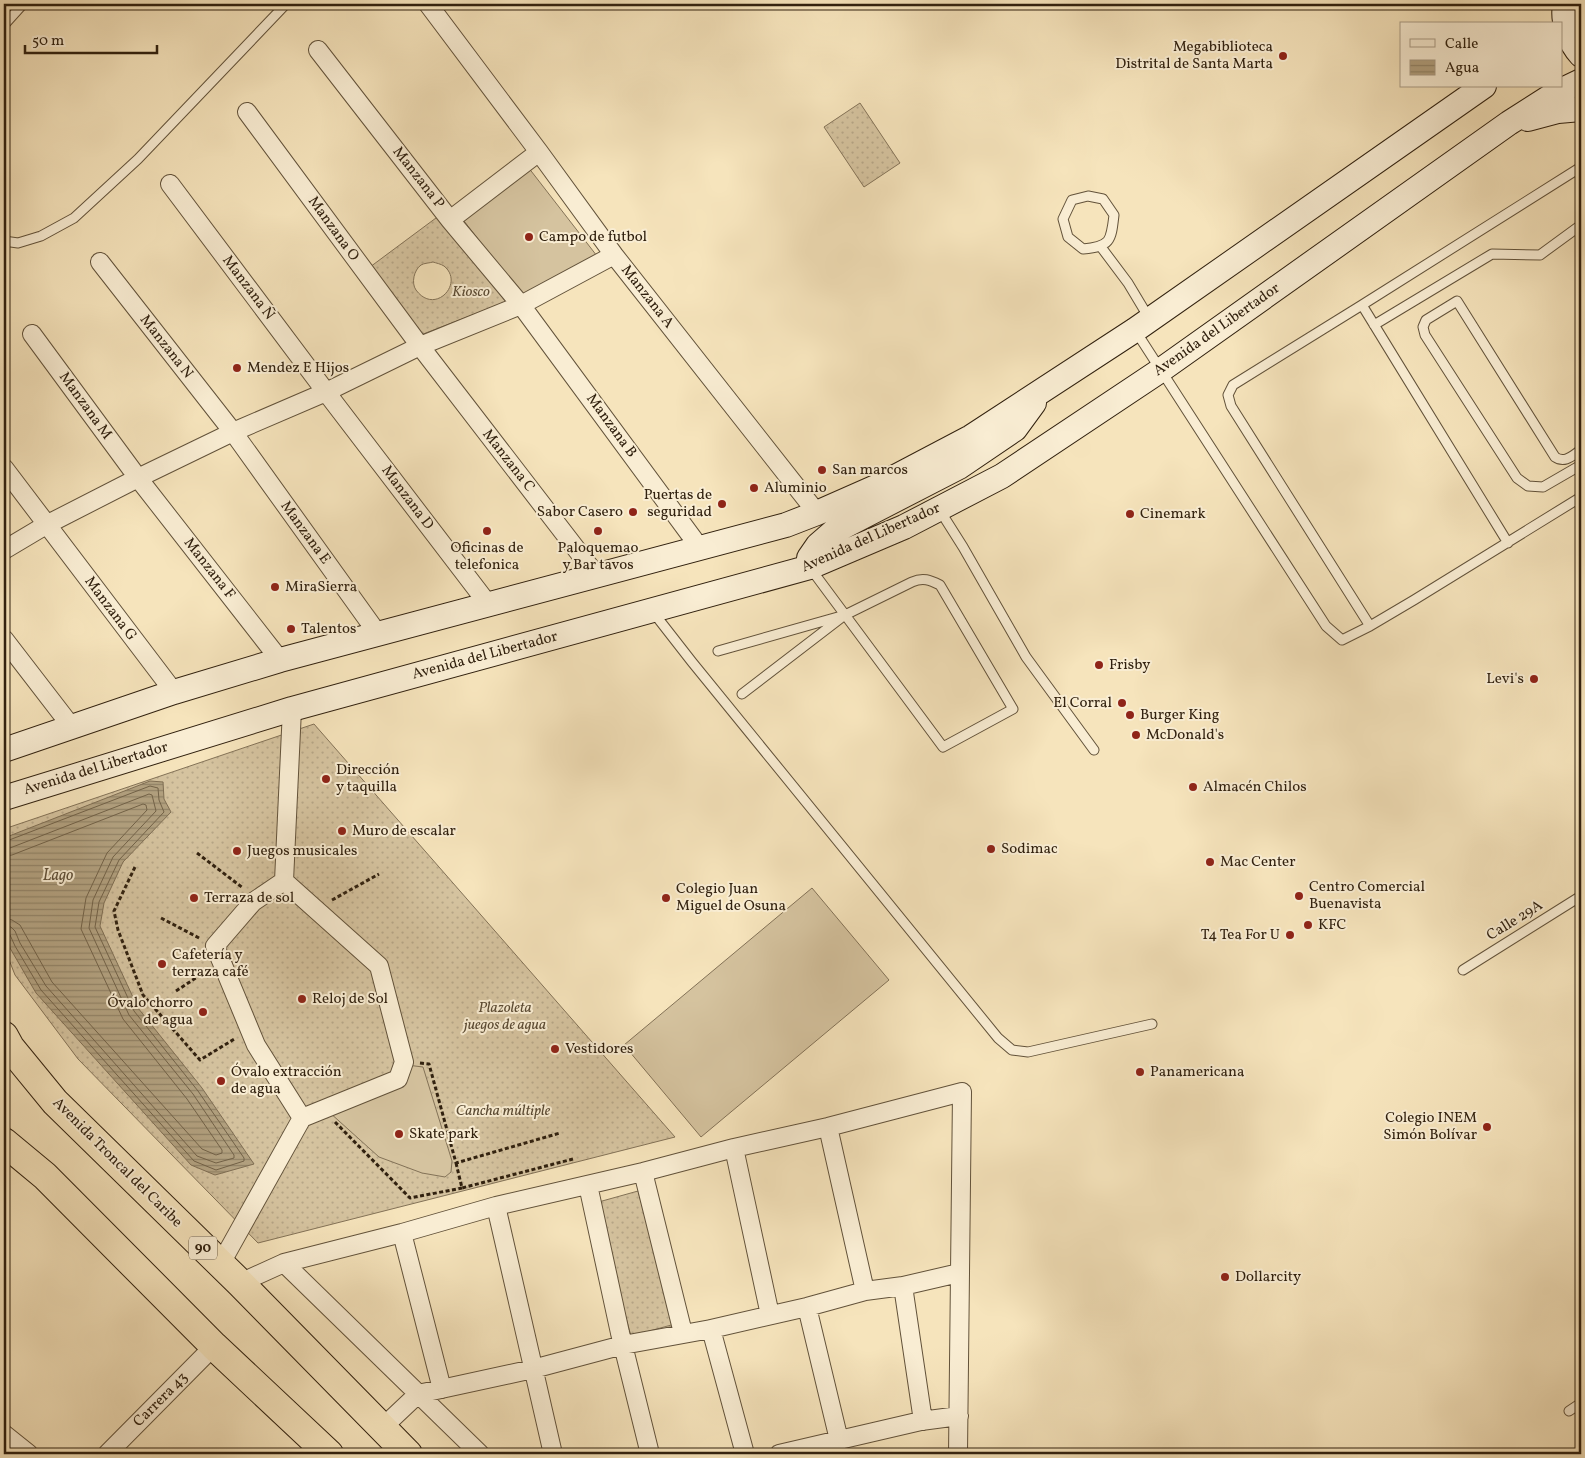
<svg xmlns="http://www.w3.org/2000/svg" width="1585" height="1458" font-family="Vollkorn,serif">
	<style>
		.grass { fill: url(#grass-dots); stroke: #837257; fill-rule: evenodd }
		.pitch { fill: #d5c39f; stroke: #837257 }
		.water { fill: url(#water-rules); stroke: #7f6e53 }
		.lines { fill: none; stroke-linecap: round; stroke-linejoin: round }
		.shore { stroke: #726248; stroke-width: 1 }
		.lane-casing { stroke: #62523a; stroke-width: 11 }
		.street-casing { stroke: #62523a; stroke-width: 20 }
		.secondary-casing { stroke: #31210f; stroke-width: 26 }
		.highway-casing { stroke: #31210f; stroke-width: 30 }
		.path { stroke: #31210f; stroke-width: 3; stroke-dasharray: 4 2.5; stroke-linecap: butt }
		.lane { stroke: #f9edd3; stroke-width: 9 }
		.street { stroke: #f9edd3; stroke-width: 18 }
		.secondary { stroke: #f9edd3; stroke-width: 24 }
		.highway { stroke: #f6e4bc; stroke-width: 28 }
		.poi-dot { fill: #8f2418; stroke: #f9edd3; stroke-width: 2 }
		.labels { text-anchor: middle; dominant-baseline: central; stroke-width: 4; stroke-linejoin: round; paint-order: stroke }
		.shield { fill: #f9edd3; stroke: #6d5e4a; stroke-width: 1 }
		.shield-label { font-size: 14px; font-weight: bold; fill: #31210f }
		.poi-label { font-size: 15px; fill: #31210f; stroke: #f9edd3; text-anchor: start }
		.street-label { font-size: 15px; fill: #31210f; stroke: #f9edd3 }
		.park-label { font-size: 15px; font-style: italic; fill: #5a4a33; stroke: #f9edd3 }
		.water-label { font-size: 16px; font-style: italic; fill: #5e4e37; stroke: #f9edd3 }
	</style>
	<defs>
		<pattern id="grass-dots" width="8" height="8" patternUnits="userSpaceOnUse" patternTransform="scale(1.25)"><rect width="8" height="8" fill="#d5c39f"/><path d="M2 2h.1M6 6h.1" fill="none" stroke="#b7a788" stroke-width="1.8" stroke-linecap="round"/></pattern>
		<pattern id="water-rules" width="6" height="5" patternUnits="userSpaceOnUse" patternTransform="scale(1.25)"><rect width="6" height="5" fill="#b3a281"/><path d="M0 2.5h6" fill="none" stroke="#928468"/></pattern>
	</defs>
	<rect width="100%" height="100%" fill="#f6e4bc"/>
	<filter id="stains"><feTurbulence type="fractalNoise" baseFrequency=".004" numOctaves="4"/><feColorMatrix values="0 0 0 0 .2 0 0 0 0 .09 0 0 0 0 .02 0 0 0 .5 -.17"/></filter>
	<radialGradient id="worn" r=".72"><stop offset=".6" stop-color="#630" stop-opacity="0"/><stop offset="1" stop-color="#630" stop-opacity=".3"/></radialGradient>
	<!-- grass -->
	<path class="grass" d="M 860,103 L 900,163 L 864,187 L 824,127 Z
		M 440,215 L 506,302 L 418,336 L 370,267 ZM 433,262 C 436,263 441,264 444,266 C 465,283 435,316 416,290 C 411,283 414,270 421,265 C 424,263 430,263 433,262 Z
		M 314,724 L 675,1137 L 258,1243 L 78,1059 L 15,975 L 4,947 L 4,829 Z
		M 638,1191 L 675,1324 L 631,1336 L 595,1203 Z"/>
	<!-- pitch -->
	<path class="pitch" d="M 528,167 L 597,256 L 523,298 L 461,217 Z
		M 812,888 L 889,980 L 701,1137 L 624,1045 Z
		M 407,1065 L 423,1067 L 452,1161 L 451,1172 L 445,1177 L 422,1173 L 379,1157 L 329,1112 Z"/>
	<!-- water -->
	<path class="water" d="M 150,781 L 163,782 L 164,799 L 171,812 L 123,862 L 104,903 L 100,926 L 138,1008 L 202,1088 L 254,1164 L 215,1175 L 191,1165 L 36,993 L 10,948 L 4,931 L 4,838 Z"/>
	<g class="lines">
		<!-- shore -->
		<path class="shore" d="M 4,842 L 150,786 L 158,788 L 159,800 L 164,812 L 119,860 L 99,902 L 95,927 L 134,1011 L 198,1091 L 244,1158 L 244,1161 L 216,1170 L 194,1161 L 41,990 L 15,946 L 10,935 L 4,932
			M 4,849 L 10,848 L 149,794 L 152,795 L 156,811 L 113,857 L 93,900 L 89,928 L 129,1015 L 193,1094 L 234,1155 L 234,1158 L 216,1163 L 197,1156 L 46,986 L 20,943 L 15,931 L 11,927 L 4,926
			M 4,856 L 12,855 L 143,804 L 146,805 L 147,810 L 107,853 L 86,898 L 81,929 L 123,1019 L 187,1099 L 222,1150 L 222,1153 L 216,1155 L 202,1149 L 52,982 L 20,925 L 12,920 L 4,918"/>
		<defs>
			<path id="lane" d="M 4,25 L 23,4
				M 1088,196 L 1103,199 L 1114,215 C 1111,241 1111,246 1083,249 L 1068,237 L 1063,219 L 1072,200 Z
				M 4,241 L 18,243 L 41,236 L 74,218 L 138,159 L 286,4
				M 1101,247 L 1128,283 L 1149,318
				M 1362,305 L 1581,167
				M 1374,325 L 1492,254 L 1540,255 L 1581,225
				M 1135,330 L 1326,626 L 1342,640 L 1370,626 L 1414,600 L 1581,497
				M 1581,450 C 1573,455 1565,464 1555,457 L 1457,301 L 1426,320 L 1423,327 L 1425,335 L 1517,478 L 1528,486 L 1543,487 L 1581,465
				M 939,509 L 963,547 L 1026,657 L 1094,750
				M 653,612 L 692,662 L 998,1038 L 1012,1050 L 1028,1052 L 1152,1024
				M 1370,626 L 1231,406 L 1228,395 L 1233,385 L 1362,305 L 1508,543
				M 718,651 L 845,615 L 912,582 C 923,577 930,580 940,585 L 1013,709 L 943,747 L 811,569
				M 742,694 L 841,618
				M 1463,970 L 1581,896
				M 1569,1411 L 1581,1403"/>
			<path id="street" d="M 428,4 L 539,152 L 614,255 L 817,513
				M 318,50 L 450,220 L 521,305 L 700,548
				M 247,112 L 420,346 L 597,576
				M 170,184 L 326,392 L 488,604
				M 450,220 L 539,152
				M 100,262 L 233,432 L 378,634
				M 32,334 L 138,478 L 280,660
				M 4,468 L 174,692
				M 4,550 L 46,525 L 138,478 L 233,432 L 326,392 L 420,346 L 521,305 L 614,255
				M 4,639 L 71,726
				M 284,881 L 379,966 L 404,1062 L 398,1079 L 302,1118
				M 828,1127 L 865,1291
				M 734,1148 L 770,1315
				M 643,1172 L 683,1333
				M 588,1185 L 620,1333 L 650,1454
				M 496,1206 L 553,1454
				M 402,1233 L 442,1389
				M 284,1263 L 480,1454
				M 220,1265 L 302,1118 L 256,1045 L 215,946 L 253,902 L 284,881 L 292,709
				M 240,1283 L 284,1263 L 402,1233 L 496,1206 L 643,1172 L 734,1148 L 828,1127 L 962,1092 L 958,1454
				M 903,1286 L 923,1421
				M 807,1307 L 839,1440
				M 711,1329 L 745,1454
				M 382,1428 L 418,1394 L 533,1369 L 623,1345 L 711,1329 L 807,1307 L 865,1291 L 903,1286 L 959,1273
				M 4,1434 L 29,1454
				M 107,1454 L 214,1346
				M 779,1454 L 921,1421 L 959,1416"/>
			<path id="secondary" d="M 1565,4 C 1562,22 1569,42 1581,55
				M 1528,119 L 1558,111 L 1581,109
				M 810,567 L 809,558 L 818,545 L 833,532 L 959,467 L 1015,429 L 1034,403
				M 4,750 L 174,692 L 280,660 L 786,525 L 817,513 L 876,487 L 971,437 L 1135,330 L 1484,86
				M 4,798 L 292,709 L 810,567 L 904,527 L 1002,476 L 1161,370 L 1509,123 L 1556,93 L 1581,81"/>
			<path id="highway" d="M 4,1036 L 10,1047 L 55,1102 L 240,1283 L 408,1454
				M 4,1142 L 45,1176 L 214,1346 L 329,1454"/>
		</defs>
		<!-- lane casing -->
		<use href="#lane" class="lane-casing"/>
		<!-- street casing -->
		<use href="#street" class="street-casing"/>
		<!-- secondary casing -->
		<use href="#secondary" class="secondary-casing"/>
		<!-- highway casing -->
		<use href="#highway" class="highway-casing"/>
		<!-- path -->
		<path class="path" d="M 197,853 L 243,888
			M 135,867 L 114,911 L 118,930 L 143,995 L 200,1060 L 236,1038
			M 332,900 L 379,874
			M 161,918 L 201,939
			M 176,991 L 208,970
			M 420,1063 L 429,1064 L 456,1163 L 560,1133
			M 335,1122 L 410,1198 L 462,1188
			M 456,1163 L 462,1188 L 573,1159"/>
		<!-- lane -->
		<use href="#lane" class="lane"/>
		<!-- street -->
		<use href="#street" class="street"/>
		<!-- secondary -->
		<use href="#secondary" class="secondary"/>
		<!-- highway -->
		<use href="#highway" class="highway"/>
	</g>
	<!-- markers -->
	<g class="poi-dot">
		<circle cx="1283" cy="56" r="5"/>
		<circle cx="529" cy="237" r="5"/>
		<circle cx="237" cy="368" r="5"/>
		<circle cx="822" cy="470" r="5"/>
		<circle cx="754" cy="488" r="5"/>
		<circle cx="722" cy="504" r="5"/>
		<circle cx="633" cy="512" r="5"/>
		<circle cx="1130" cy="514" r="5"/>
		<circle cx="487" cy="531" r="5"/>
		<circle cx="598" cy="531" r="5"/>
		<circle cx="275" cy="587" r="5"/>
		<circle cx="291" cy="629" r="5"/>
		<circle cx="1099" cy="665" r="5"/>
		<circle cx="1534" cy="679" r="5"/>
		<circle cx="1122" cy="703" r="5"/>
		<circle cx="1130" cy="715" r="5"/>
		<circle cx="1136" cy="735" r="5"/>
		<circle cx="326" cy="779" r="5"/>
		<circle cx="1193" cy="787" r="5"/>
		<circle cx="342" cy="831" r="5"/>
		<circle cx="991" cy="849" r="5"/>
		<circle cx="237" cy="851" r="5"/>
		<circle cx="1210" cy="862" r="5"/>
		<circle cx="1299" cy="896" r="5"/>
		<circle cx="194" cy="898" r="5"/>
		<circle cx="666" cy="898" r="5"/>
		<circle cx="1308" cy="925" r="5"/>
		<circle cx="1290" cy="935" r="5"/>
		<circle cx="162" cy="964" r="5"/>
		<circle cx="302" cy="999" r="5"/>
		<circle cx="203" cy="1012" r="5"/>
		<circle cx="555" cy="1049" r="5"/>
		<circle cx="1140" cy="1072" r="5"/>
		<circle cx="221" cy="1081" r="5"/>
		<circle cx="1487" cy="1127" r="5"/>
		<circle cx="399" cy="1134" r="5"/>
		<circle cx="1225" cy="1277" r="5"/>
	</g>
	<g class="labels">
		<!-- shield labels -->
		<rect class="shield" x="189" y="1236.5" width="28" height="23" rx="4"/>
		<g class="shield-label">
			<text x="203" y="1248">90</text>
		</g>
		<!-- poi labels -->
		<g class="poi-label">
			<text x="1273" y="47" text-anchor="end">Megabiblioteca<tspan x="1273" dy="17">Distrital de Santa Marta</tspan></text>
			<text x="539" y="237">Campo de futbol</text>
			<text x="247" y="368">Mendez E Hijos</text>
			<text x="832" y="470">San marcos</text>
			<text x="764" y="488">Aluminio</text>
			<text x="712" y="495" text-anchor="end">Puertas de<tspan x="712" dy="17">seguridad</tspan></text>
			<text x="623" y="512" text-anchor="end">Sabor Casero</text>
			<text x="1140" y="514">Cinemark</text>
			<text x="487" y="548" text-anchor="middle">Oficinas de<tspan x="487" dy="17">telefonica</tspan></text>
			<text x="598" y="548" text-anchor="middle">Paloquemao<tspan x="598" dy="17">y Bar tavos</tspan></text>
			<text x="285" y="587">MiraSierra</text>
			<text x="301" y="629">Talentos</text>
			<text x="1109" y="665">Frisby</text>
			<text x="1524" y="679" text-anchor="end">Levi's</text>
			<text x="1112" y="703" text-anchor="end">El Corral</text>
			<text x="1140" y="715">Burger King</text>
			<text x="1146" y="735">McDonald's</text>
			<text x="336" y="770">Dirección<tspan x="336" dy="17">y taquilla</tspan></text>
			<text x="1203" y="787">Almacén Chilos</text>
			<text x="352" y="831">Muro de escalar</text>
			<text x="1001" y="849">Sodimac</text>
			<text x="247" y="851">Juegos musicales</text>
			<text x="1220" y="862">Mac Center</text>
			<text x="1309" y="887">Centro Comercial<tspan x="1309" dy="17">Buenavista</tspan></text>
			<text x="676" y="889">Colegio Juan<tspan x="676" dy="17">Miguel de Osuna</tspan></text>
			<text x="204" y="898">Terraza de sol</text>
			<text x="1318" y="925">KFC</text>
			<text x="1280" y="935" text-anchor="end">T4 Tea For U</text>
			<text x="172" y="955">Cafetería y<tspan x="172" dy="17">terraza café</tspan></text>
			<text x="312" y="999">Reloj de Sol</text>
			<text x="193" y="1003" text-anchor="end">Óvalo chorro<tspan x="193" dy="17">de agua</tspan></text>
			<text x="565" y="1049">Vestidores</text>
			<text x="231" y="1072">Óvalo extracción<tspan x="231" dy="17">de agua</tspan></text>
			<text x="1150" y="1072">Panamericana</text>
			<text x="1477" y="1118" text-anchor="end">Colegio INEM<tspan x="1477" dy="17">Simón Bolívar</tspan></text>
			<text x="409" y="1134">Skate park</text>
			<text x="1235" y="1277">Dollarcity</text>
		</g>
		<!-- street labels -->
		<g class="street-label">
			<text transform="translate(418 178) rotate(52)">Manzana P</text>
			<text transform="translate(333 229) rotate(54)">Manzana O</text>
			<text transform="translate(248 288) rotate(53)">Manzana Ñ</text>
			<text transform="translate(647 297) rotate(52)">Manzana A</text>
			<text transform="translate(1217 330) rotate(-35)">Avenida del Libertador</text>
			<text transform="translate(166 347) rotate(52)">Manzana N</text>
			<text transform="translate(85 406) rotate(54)">Manzana M</text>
			<text transform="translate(611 426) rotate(54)">Manzana B</text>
			<text transform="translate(508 461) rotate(52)">Manzana C</text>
			<text transform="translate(407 498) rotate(53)">Manzana D</text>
			<text transform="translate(305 533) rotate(54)">Manzana E</text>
			<text transform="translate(871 538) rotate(-24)">Avenida del Libertador</text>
			<text transform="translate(209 569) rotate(52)">Manzana F</text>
			<text transform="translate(110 609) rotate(53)">Manzana G</text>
			<text transform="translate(485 656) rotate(-15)">Avenida del Libertador</text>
			<text transform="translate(96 769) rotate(-17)">Avenida del Libertador</text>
			<text transform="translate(1515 921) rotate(-32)">Calle 29A</text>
			<text transform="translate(117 1163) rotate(45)">Avenida Troncal del Caribe</text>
			<text transform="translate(161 1400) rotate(-45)">Carrera 43</text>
		</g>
		<!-- park labels -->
		<g class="park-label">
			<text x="471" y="292">Kiosco</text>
			<text x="505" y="1008">Plazoleta<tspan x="505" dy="17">juegos de agua</tspan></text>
			<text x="503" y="1111">Cancha múltiple</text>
		</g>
		<!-- water labels -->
		<g class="water-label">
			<text x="58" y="876">Lago</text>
		</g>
	</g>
	<!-- margin -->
	<rect width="1585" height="1458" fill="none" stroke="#f6e4bc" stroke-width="20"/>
	<rect x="5" y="5" width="1575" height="1448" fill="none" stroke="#31210f" stroke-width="2.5"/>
	<rect x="10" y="10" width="1565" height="1438" fill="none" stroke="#31210f"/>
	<!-- legend -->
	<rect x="1400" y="22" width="162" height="65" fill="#f9edd3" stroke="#a99b85"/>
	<rect x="1410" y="39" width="25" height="8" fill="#f9edd3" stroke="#a99b85"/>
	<text x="1445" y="48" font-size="15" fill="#31210f">Calle</text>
	<rect x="1410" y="60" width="25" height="15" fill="url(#water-rules)" stroke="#a99b85"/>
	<text x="1445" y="72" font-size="15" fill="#31210f">Agua</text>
	<!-- scale -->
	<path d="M25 45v8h132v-8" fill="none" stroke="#31210f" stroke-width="2.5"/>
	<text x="32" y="45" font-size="15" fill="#31210f" stroke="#f9edd3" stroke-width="4" paint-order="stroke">50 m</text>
	<rect width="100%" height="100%" filter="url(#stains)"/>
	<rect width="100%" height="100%" fill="url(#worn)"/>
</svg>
